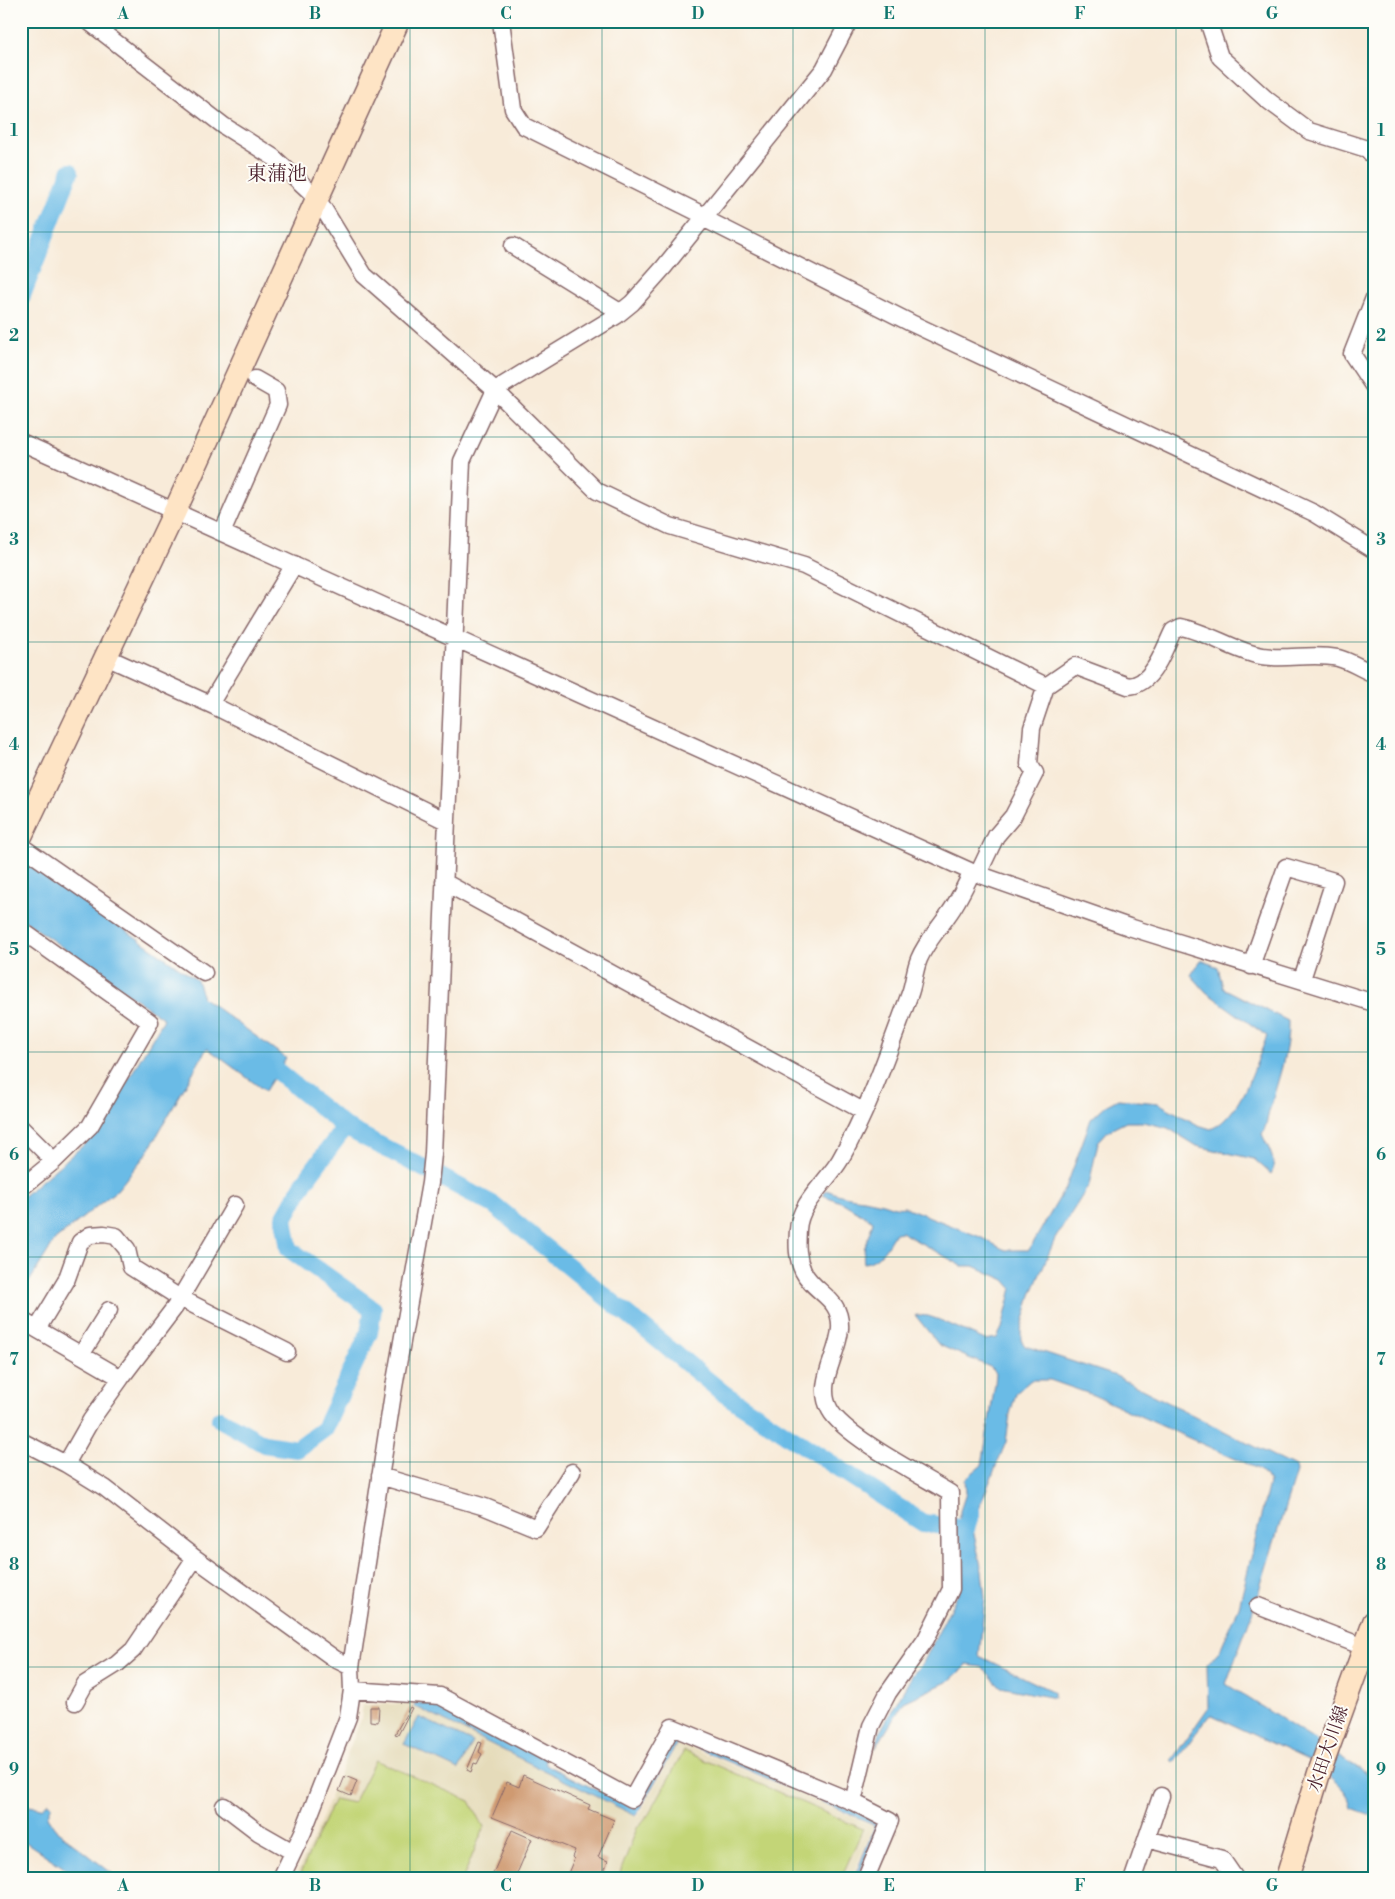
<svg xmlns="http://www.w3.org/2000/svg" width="1395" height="1899" font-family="'Libre Bodoni','Noto Serif JP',serif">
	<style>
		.built { fill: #e5dbba }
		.green { fill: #c3d577; stroke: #867a51 }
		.water { fill: #6abbe6; stroke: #5a6d88 }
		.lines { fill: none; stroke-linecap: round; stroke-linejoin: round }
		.canal { stroke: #6abbe6; stroke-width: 18 }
		.building { fill: #cf9a71 }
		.street-casing { stroke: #876668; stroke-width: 19 }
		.secondary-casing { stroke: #876668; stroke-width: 25 }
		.street { stroke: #fff; stroke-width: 16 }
		.secondary { stroke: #fee4c5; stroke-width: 22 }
		.grid { fill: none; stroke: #0f766e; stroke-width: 1; stroke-opacity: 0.55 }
		.labels { text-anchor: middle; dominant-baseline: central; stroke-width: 4; stroke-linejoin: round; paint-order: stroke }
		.street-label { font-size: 18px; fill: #4a1f2b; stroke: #fdfcf7 }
		.quarter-label { font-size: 20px; fill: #4a1f2b; stroke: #fdfcf7 }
		.neatline { fill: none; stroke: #0f766e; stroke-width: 2 }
		.grid-label { font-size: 16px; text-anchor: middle; font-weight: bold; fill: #0f766e }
	</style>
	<rect width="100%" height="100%" fill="#fdfcf7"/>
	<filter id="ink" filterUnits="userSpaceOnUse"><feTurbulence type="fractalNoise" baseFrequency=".02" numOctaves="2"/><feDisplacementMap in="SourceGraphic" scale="10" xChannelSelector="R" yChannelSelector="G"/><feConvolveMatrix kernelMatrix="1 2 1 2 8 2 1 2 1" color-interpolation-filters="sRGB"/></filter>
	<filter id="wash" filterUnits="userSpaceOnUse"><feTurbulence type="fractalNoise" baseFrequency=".0096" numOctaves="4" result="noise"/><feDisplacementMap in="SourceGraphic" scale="20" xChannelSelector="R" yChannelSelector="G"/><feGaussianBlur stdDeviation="1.12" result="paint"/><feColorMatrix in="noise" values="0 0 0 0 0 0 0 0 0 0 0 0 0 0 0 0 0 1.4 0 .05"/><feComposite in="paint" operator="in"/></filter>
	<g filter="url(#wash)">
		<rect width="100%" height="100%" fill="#f8ebd9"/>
		<!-- built -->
		<path class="built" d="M 413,1703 L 413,1706 L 638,1817 L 677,1745 L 682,1744 L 872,1825 L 872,1828 L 852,1878 L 294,1878 L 316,1833 L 361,1719 L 363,1705 Z"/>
		<!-- green -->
		<path class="green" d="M 684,1751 L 863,1829 L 841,1878 L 618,1878 L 637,1828 L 649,1814 Z
			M 375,1760 L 470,1801 L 484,1827 L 463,1878 L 298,1878 L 334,1799 L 353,1803 Z"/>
		<!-- water -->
		<path class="water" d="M 21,857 L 197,980 L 203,998 L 286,1058 L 265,1091 L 207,1048 L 147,1153 L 117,1190 L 55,1240 L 21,1295 L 21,1198 L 85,1144 L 101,1125 L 164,1019 L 21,918 Z
			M 1201,960 L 1218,967 L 1223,988 L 1288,1021 C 1289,1051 1278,1080 1270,1108 C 1267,1118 1267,1125 1262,1134 C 1267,1146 1278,1161 1271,1174 L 1254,1159 L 1197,1146 L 1168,1128 L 1144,1122 L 1126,1122 L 1108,1131 L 1098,1142 L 1089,1185 L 1055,1239 L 1031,1295 L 1021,1330 L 1021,1340 L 1025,1346 L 1116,1376 L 1295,1467 L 1296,1472 L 1252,1613 L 1226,1684 L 1374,1778 L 1374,1816 L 1352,1808 C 1348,1787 1328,1776 1312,1765 L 1310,1761 L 1212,1715 L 1208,1717 L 1174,1763 L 1171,1761 L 1208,1708 L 1207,1664 L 1220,1650 L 1239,1607 L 1269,1483 L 1266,1476 L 1258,1469 L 1093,1395 L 1050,1380 L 1031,1380 L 1016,1393 L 1010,1414 L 1006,1442 L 972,1525 L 982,1571 L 985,1598 L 979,1656 L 1054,1692 L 1054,1698 L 1001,1687 L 982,1667 L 967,1665 L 949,1681 L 904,1702 L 875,1749 L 881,1730 L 913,1674 L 923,1663 L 958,1593 L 960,1511 L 966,1493 L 965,1479 L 982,1465 L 995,1384 L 996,1373 L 990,1367 L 939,1345 L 915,1315 L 928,1316 L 940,1320 L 985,1340 L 997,1338 L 1002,1328 L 1012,1288 L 1005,1280 L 974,1266 L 962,1266 L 901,1232 L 895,1233 C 887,1246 880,1261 864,1263 C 861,1248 870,1236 873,1221 L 843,1203 L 823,1195 L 827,1190 C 846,1199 859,1197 878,1202 C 889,1204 894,1209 905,1207 L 980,1237 L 1005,1250 L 1029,1250 L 1067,1185 L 1091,1119 L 1105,1106 L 1118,1099 L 1158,1103 L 1198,1125 L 1211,1129 C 1241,1116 1255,1065 1267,1036 L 1206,992 L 1191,975 Z
			M 415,1703 L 431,1703 L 494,1737 L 501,1736 L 545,1757 L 546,1765 L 635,1809 L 673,1740 L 681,1737 L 875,1820 L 878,1829 L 857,1878 L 854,1878 L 874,1828 L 873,1824 L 683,1742 L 677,1743 L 636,1816 L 414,1706 Z
			M 419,1717 L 473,1742 L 459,1770 L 404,1744 Z
			M 21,1801 L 29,1806 L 41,1808 L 49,1802 L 52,1805 L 47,1817 L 55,1829 L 118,1878 L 74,1878 L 63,1867 L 21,1839 Z"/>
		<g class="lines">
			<!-- canal -->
			<path class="canal" d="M 21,298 L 70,172
				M 260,1057 L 345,1127 L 494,1205 L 723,1393 L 923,1523 L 966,1529 L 971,1513
				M 220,1419 L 264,1444 L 297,1449 L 324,1429 L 369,1333 L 373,1309 L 289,1249 L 284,1218 L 305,1181 L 345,1127"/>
		</g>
		<g id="blocks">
			<!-- building -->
			<path class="building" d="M 370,1707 L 379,1707 L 378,1722 L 370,1721 Z
				M 410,1707 L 412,1708 L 398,1735 L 395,1734 Z
				M 479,1742 L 482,1743 L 479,1752 L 482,1754 L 477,1764 L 474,1763 L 471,1772 L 467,1770 Z
				M 523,1775 L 590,1805 L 588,1809 L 614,1820 L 598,1857 L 608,1861 L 602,1877 L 594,1874 L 593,1878 L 566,1878 L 574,1859 L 572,1857 L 575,1850 L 492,1817 L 507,1782 L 519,1787 Z
				M 345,1776 L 357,1781 L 351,1796 L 339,1791 Z
				M 512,1830 L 532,1839 L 515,1878 L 491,1878 Z"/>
		</g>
	</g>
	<g filter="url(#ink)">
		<use href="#blocks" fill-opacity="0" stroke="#876668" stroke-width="1"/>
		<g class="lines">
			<defs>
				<path id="street" d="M 88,21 L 224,126 L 273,157 L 317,198 L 364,275 L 495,390 L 597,491 L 670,526 L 804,566 L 1046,686 L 1075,666 L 1128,686 C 1153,685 1163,651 1173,631 L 1181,627 C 1206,632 1228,647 1253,654 C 1281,662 1310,652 1338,658 C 1350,661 1362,669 1374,674
					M 501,21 L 513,109 L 524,126 L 707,217
					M 1208,21 L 1220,57 L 1266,99 L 1309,131 L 1367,149 L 1374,157
					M 705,219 L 911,323 L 1314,513 L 1374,550
					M 513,246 L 620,312
					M 1374,298 L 1352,354 L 1374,387
					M 21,442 L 972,872 C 965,886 958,902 948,915 C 938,930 926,942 919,959 C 914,971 914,984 909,996 C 889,1050 869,1109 840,1160 C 827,1182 799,1203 798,1230 C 797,1245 797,1258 803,1271 C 814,1294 842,1297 840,1329 C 838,1356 815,1384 830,1410 C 844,1436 922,1476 950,1493 L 951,1589 L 926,1639 L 888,1693 L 871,1726 L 853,1802
					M 222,533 L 278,405 L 276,391 L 255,379
					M 106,657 L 214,706 L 446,821
					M 210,704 L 294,565
					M 21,846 L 204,973
					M 972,872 L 1129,927 L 1374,1003
					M 978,874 L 996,836 L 1013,816 L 1035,773 L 1029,764 L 1032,728 L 1046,686
					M 444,882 L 863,1111
					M 21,930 L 150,1022 L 90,1126 L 54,1161 L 21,1188
					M 1251,966 L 1286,867 L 1334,881 L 1302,979
					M 21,1128 L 54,1161
					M 21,1320 L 121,1378 L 91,1420 L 66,1464 L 105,1488 L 195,1558 L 335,1659 L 351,1667
					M 37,1329 L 66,1281 L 80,1242 L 90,1235 L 104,1234 L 116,1236 L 127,1249 L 131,1267 L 180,1298 L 287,1352
					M 81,1355 L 109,1310
					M 121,1378 L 175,1307 L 235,1205
					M 21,1441 L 66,1464
					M 380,1476 L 485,1507 L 536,1528 L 572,1472
					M 1258,1606 L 1364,1647
					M 352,1690 L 440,1696 L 632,1799 L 672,1727 L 853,1802 L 890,1821 L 866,1878
					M 75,1702 L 85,1684 L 117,1664 L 133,1650 L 195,1558
					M 224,1806 L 258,1832 L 293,1852
					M 1147,1839 L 1222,1859 L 1235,1878
					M 281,1878 L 303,1832 L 348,1717 L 352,1690 L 351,1667 L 394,1387 L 430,1183 L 433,1154 L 462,461 L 495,390 L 616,316 L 632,303 L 664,267 L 824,69 L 849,21
					M 1133,1878 L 1161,1796"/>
				<path id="secondary" d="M 21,836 L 175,511 L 398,21
					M 1287,1878 L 1319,1773 L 1374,1622"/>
			</defs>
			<!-- street casing -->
			<use href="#street" class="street-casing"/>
			<!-- secondary casing -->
			<use href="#secondary" class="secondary-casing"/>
			<!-- street -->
			<use href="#street" class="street"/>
			<!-- secondary -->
			<use href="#secondary" class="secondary"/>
		</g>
	</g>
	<!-- grid -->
	<path class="grid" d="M 219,21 L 219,1878M 410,21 L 410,1878M 602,21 L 602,1878M 793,21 L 793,1878M 985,21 L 985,1878M 1176,21 L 1176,1878M 21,232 L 1374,232M 21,437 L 1374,437M 21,642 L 1374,642M 21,847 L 1374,847M 21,1052 L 1374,1052M 21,1257 L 1374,1257M 21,1462 L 1374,1462M 21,1667 L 1374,1667"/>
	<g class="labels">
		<!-- street labels -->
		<g class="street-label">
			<text transform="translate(1328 1749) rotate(-71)">水田大川線</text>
		</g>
		<!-- quarter labels -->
		<g class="quarter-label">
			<text x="277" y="174">東蒲池</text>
		</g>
	</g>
	<!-- margin -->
	<rect width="1395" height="1899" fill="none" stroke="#fdfcf7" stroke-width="55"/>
	<rect x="28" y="28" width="1340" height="1844" class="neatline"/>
	<g class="grid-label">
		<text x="123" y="19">A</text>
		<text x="315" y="19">B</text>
		<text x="506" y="19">C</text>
		<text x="698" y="19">D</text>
		<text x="889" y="19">E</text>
		<text x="1080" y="19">F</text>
		<text x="1272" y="19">G</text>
		<text x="14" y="136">1</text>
		<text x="1381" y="136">1</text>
		<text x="14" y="341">2</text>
		<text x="1381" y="341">2</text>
		<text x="14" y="545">3</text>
		<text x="1381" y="545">3</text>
		<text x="14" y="750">4</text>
		<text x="1381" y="750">4</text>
		<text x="14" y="955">5</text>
		<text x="1381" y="955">5</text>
		<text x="14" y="1160">6</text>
		<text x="1381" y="1160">6</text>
		<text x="14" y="1365">7</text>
		<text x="1381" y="1365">7</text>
		<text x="14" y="1570">8</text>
		<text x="1381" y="1570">8</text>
		<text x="14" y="1775">9</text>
		<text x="1381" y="1775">9</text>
		<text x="123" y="1891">A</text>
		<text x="315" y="1891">B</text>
		<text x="506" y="1891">C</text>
		<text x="698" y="1891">D</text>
		<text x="889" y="1891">E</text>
		<text x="1080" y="1891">F</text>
		<text x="1272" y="1891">G</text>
	</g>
</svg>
